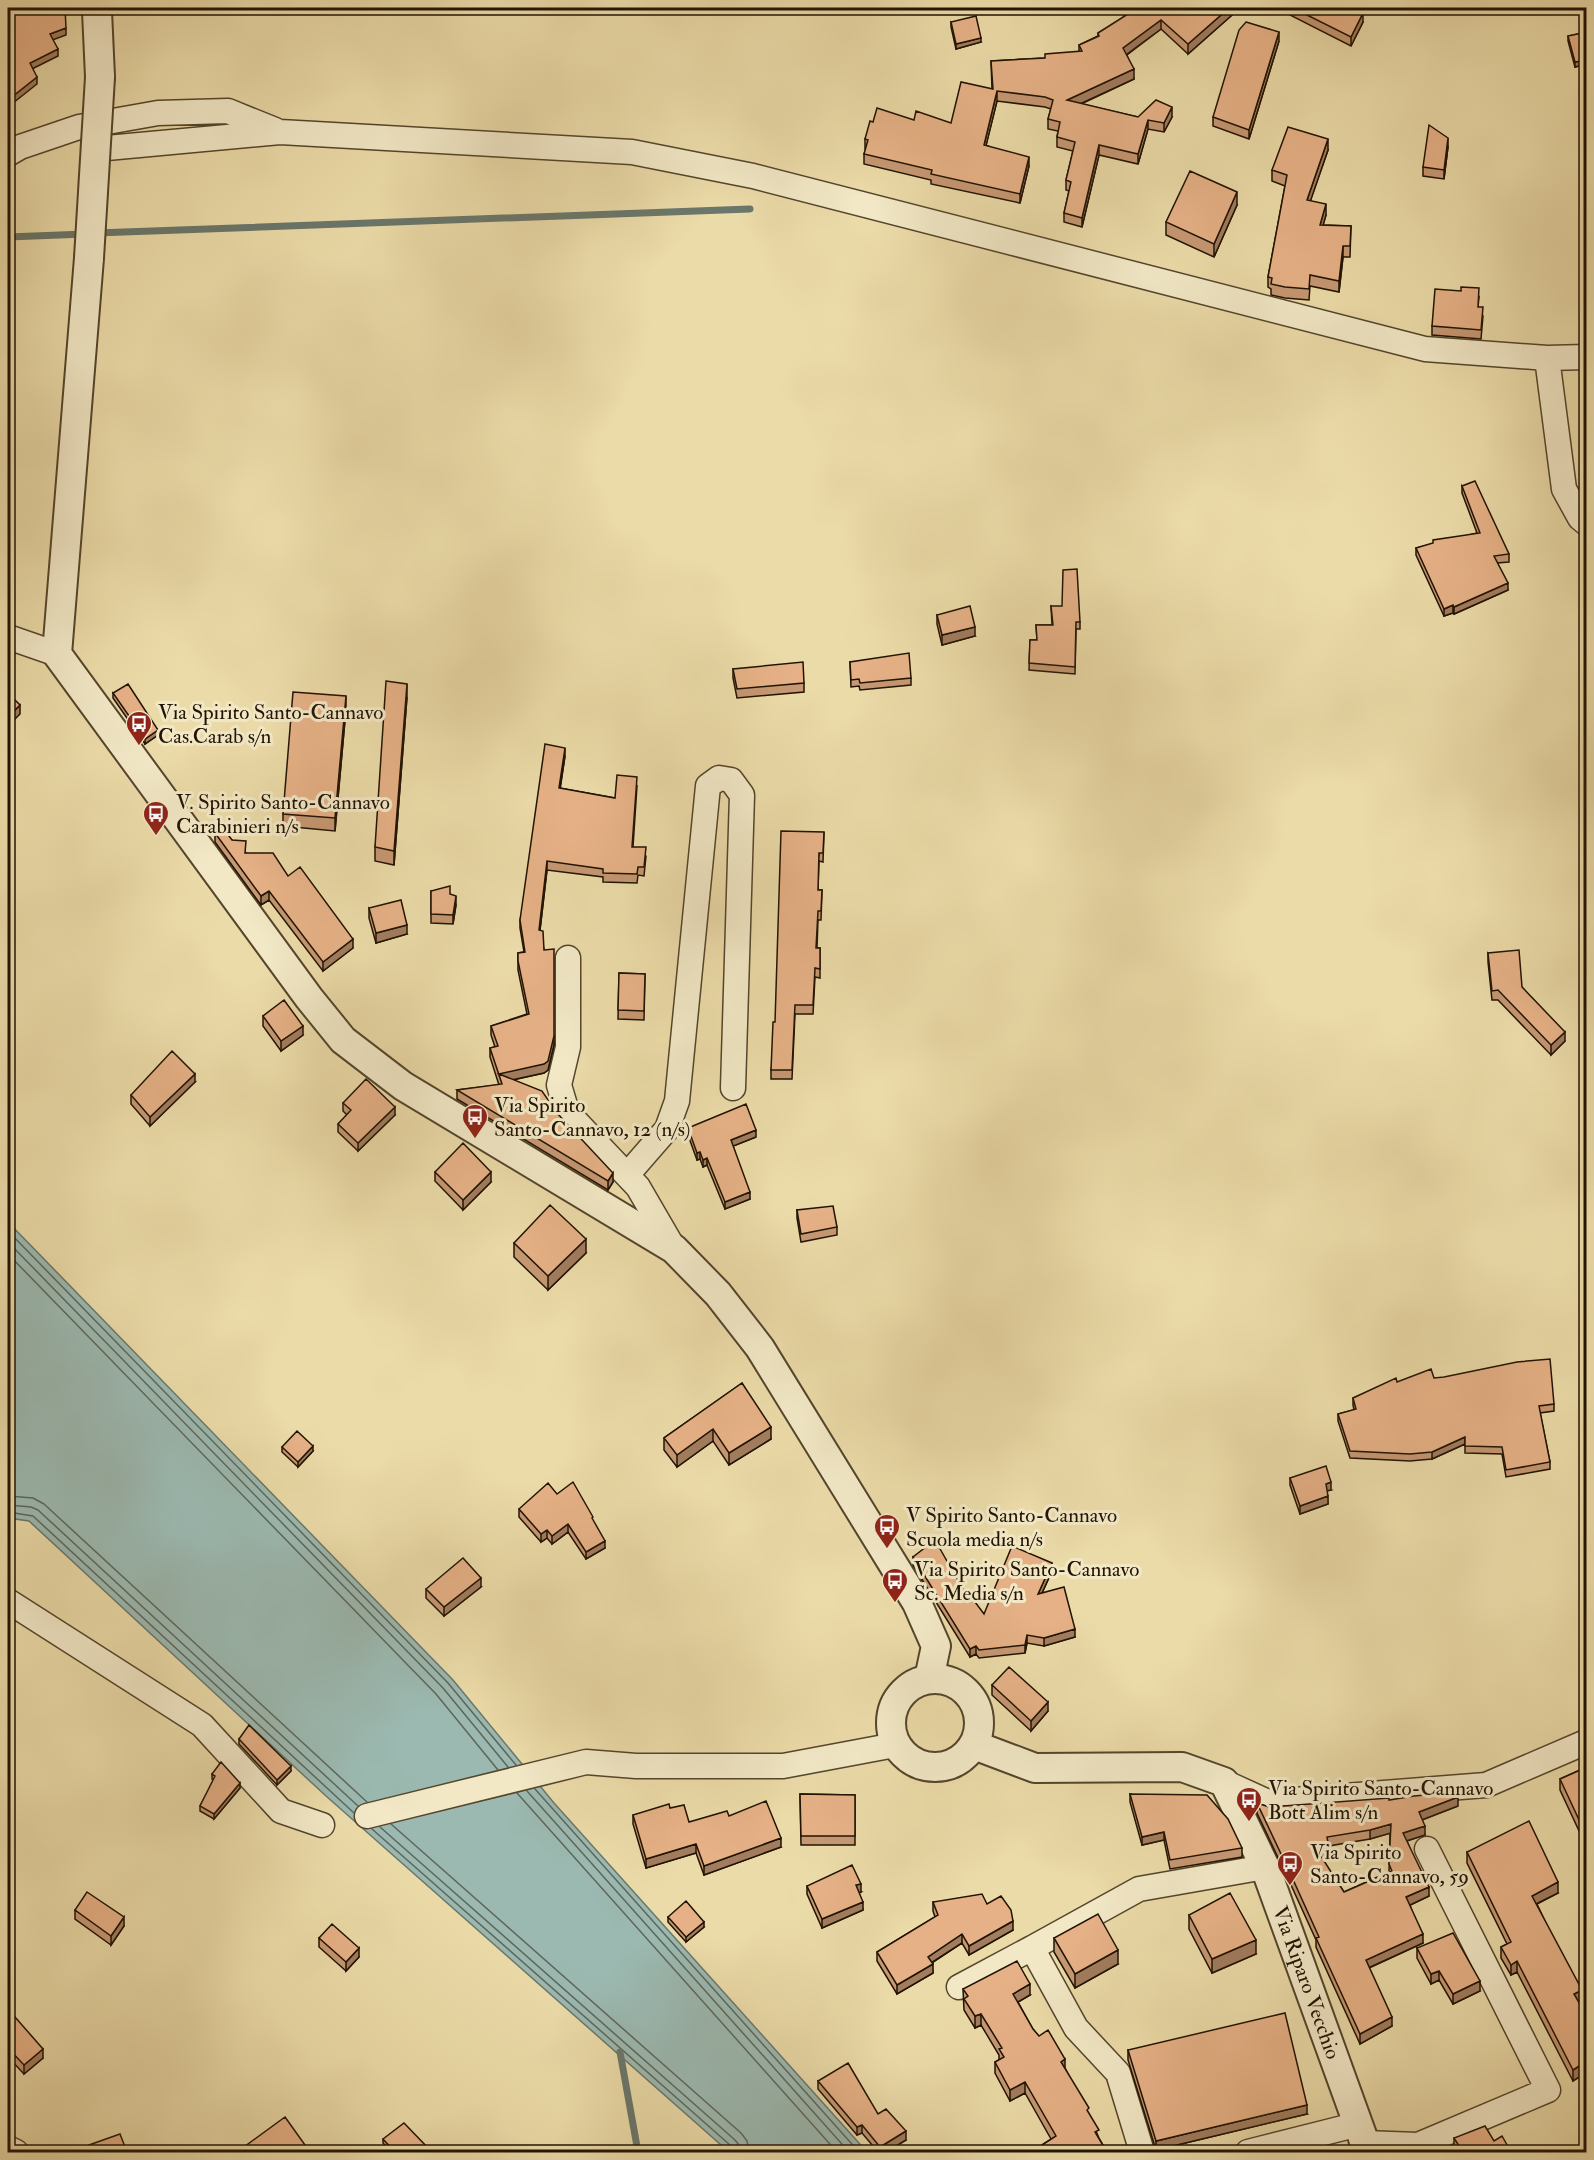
<svg xmlns="http://www.w3.org/2000/svg" width="1594" height="2160" font-family="'IM FELL Double Pica',serif">
	<style>
		.water { fill: #9bb9b1; stroke: #6a776b; stroke-width: 1.5 }
		.lines { fill: none; stroke-linecap: round; stroke-linejoin: round }
		.shore { stroke: #5e665a; stroke-width: 1.5 }
		.stream { stroke: #6a776b; stroke-width: 7 }
		.minor-casing { stroke: #54452c; stroke-width: 27 }
		.tertiary-casing { stroke: #54452c; stroke-width: 32 }
		.minor { stroke: #f2e8c6; stroke-width: 24 }
		.tertiary { stroke: #f2e8c6; stroke-width: 28 }
		.tertiary-bridge-casing { stroke: #54452c; stroke-width: 32; stroke-linecap: butt }
		.tertiary-bridge { stroke: #f2e8c6; stroke-width: 28 }
		.wall { fill: #c69873; stroke: #211303; stroke-width: 1.5; fill-rule: evenodd }
		.shaded-wall { fill: #a17c5e; stroke: #211303; stroke-width: 1.5 }
		.building { fill: #e6b186; stroke: #211303; stroke-width: 1.5; fill-rule: evenodd }
		.labels { text-anchor: middle; dominant-baseline: central; stroke-width: 6; stroke-linejoin: round; paint-order: stroke }
		.poi-label { font-size: 21px; fill: #211303; stroke: #f2e8c6; text-anchor: start }
		.street-label { font-size: 21px; fill: #211303; stroke: #f2e8c6 }
	</style>
	<rect width="100%" height="100%" fill="#ebdba8"/>
	<filter id="stains"><feTurbulence type="fractalNoise" baseFrequency=".00333" numOctaves="4"/><feColorMatrix values="0 0 0 0 .2 0 0 0 0 .09 0 0 0 0 .02 0 0 0 .5 -.17"/></filter>
	<radialGradient id="worn" r=".72"><stop offset=".6" stop-color="#630" stop-opacity="0"/><stop offset="1" stop-color="#630" stop-opacity=".3"/></radialGradient>
	<!-- water -->
	<path class="water" d="M 8,1222 L 453,1680 L 554,1803 L 867,2152 L 729,2152 L 326,1796 L 29,1521 L 8,1518 Z"/>
	<g class="lines">
		<!-- shore -->
		<path class="shore" d="M 8,1231 L 448,1683 L 516,1765
			M 8,1242 L 443,1688 L 508,1767
			M 8,1254 L 436,1694 L 498,1770
			M 8,1496 L 33,1498 L 44,1504 L 367,1802
			M 8,1505 L 31,1507 L 38,1510 L 358,1806
			M 8,1512 L 33,1516 L 354,1813
			M 535,1789 L 859,2152
			M 527,1791 L 849,2152
			M 517,1793 L 837,2152
			M 391,1824 L 741,2133 L 747,2141 L 749,2152
			M 380,1827 L 735,2140 L 739,2145 L 740,2152
			M 372,1829 L 730,2145 L 732,2152"/>
		<!-- stream -->
		<path class="stream" d="M 96,233 L 750,209
			M 8,237 L 85,234
			M 620,2052 L 638,2152"/>
		<defs>
			<path id="minor" d="M 96,149 L 280,132 L 632,152 L 753,176 L 1425,349 L 1547,358 L 1586,357
				M 8,154 L 20,147 L 79,127 L 158,113 L 228,111 L 275,130
				M 1547,358 L 1564,489 L 1580,518 L 1586,523
				M 8,637 L 57,654
				M 568,958 L 568,1047 L 559,1085 L 567,1112 L 638,1187 L 674,1249
				M 627,1175 L 667,1129 L 677,1101 L 708,786 L 719,778 L 731,780 L 742,795 L 733,1088
				M 8,1601 L 202,1725 L 281,1811 L 322,1825
				M 1224,1782 L 1268,1802 L 1486,1785 L 1586,1742
				M 367,1816 L 586,1762 L 636,1766 L 783,1766 L 895,1745
				M 1032,1948 L 1139,1889 L 1265,1867
				M 959,1987 L 1032,1948 L 1076,2028 L 1118,2073 L 1142,2152
				M 1364,2143 L 1418,2145 L 1548,2090 L 1427,1849
				M 8,2148 L 16,2152
				M 1248,2152 L 1359,2124"/>
			<g id="tertiary">
				<path d="M 95,8 L 97,11 L 100,77"/>
				<path d="M 89,258 L 57,654 L 309,998 L 343,1040 L 403,1086 L 674,1249 L 718,1294 L 760,1348 L 917,1603 L 936,1646 L 929,1679"/>
				<circle cx="935" cy="1723" r="44"/>
				<path id="s1" d="M 974,1745 L 1035,1768 L 1182,1767 L 1224,1782 L 1265,1867 L 1362,2135 L 1367,2152"/>
			</g>
		</defs>
		<!-- minor casing -->
		<use href="#minor" class="minor-casing"/>
		<!-- tertiary casing -->
		<use href="#tertiary" class="tertiary-casing"/>
		<!-- minor -->
		<use href="#minor" class="minor"/>
		<!-- tertiary -->
		<use href="#tertiary" class="tertiary"/>
		<defs>
			<path id="tertiary-bridge" d="M 89,258 L 100,77"/>
		</defs>
		<!-- tertiary-bridge casing -->
		<use href="#tertiary-bridge" class="tertiary-bridge-casing"/>
		<!-- tertiary-bridge -->
		<use href="#tertiary-bridge" class="tertiary-bridge"/>
	</g>
	<!-- wall -->
	<path class="wall" d="M 1124,8 L 1160,14 L 1240,8 L 1188,54 L 1161,29 L 1127,55 L 1134,79 L 1081,104 L 1138,117 L 1172,117 L 1164,132 L 1148,129 L 1138,164 L 1099,155 L 1082,227 L 1064,222 L 1064,213 L 1069,191 L 1066,190 L 1066,180 L 1073,151 L 1057,147 L 1057,137 L 1058,131 L 1048,129 L 1048,119 L 1051,109 L 1045,107 L 997,101 L 986,145 L 1029,166 L 1020,203 L 931,184 L 931,180 L 864,164 L 864,154 L 866,149 L 865,149 L 865,139 L 873,122 L 914,120 L 951,123 L 992,89 L 991,61 L 1045,58 L 1079,52 L 1079,45 L 1098,36 L 1098,33 L 1124,17 Z
		M 1281,8 L 1352,8 L 1363,22 L 1351,46 L 1284,12 Z
		M 951,22 L 981,42 L 956,49 L 951,27 Z
		M 1587,32 L 1587,64 L 1575,67 L 1568,41 L 1568,36 Z
		M 1279,41 L 1249,139 L 1213,126 L 1213,117 Z
		M 1448,147 L 1444,179 L 1423,176 L 1423,167 Z
		M 1328,150 L 1310,201 L 1326,215 L 1323,225 L 1351,226 L 1350,257 L 1343,257 L 1339,292 L 1310,286 L 1309,300 L 1285,298 L 1271,295 L 1271,289 L 1268,287 L 1268,277 L 1285,186 L 1272,181 L 1272,170 Z
		M 1237,205 L 1214,257 L 1166,235 L 1166,222 Z
		M 1479,297 L 1478,307 L 1483,316 L 1481,339 L 1432,335 L 1432,326 Z
		M 1462,486 L 1509,554 L 1509,562 L 1497,563 L 1508,590 L 1454,614 L 1453,613 L 1444,616 L 1416,555 L 1416,548 L 1477,533 L 1462,493 Z
		M 1587,569 L 1587,584 L 1584,579 L 1584,570 Z
		M 1051,606 L 1080,622 L 1080,629 L 1076,629 L 1075,674 L 1029,670 L 1030,640 L 1037,640 L 1036,625 L 1052,625 Z
		M 937,615 L 975,636 L 942,645 L 937,624 Z
		M 850,662 L 911,678 L 911,685 L 860,690 L 859,686 L 851,687 Z
		M 733,669 L 804,683 L 804,692 L 737,698 L 733,678 Z
		M 113,693 L 158,735 L 145,744 L 113,698 Z
		M 407,697 L 394,865 L 375,861 L 375,847 Z
		M 346,709 L 335,831 L 283,826 L 283,814 Z
		M 565,756 L 560,788 L 615,798 L 637,786 L 633,847 L 646,856 L 644,876 L 638,875 L 637,883 L 603,882 L 603,877 L 547,870 L 540,930 L 544,950 L 554,1045 L 548,1070 L 544,1073 L 513,1080 L 557,1113 L 613,1182 L 608,1190 L 457,1099 L 457,1090 L 499,1085 L 490,1057 L 490,1048 L 495,1047 L 491,1035 L 491,1026 L 527,1014 L 518,970 L 518,953 L 524,952 L 520,928 L 520,920 Z
		M 824,832 L 823,862 L 819,861 L 818,890 L 822,890 L 821,920 L 818,920 L 817,948 L 820,948 L 820,978 L 815,977 L 813,1014 L 795,1014 L 792,1079 L 771,1079 L 771,1070 Z
		M 215,833 L 232,840 L 246,853 L 288,876 L 353,948 L 323,971 L 269,900 L 261,905 L 215,842 Z
		M 431,891 L 450,894 L 456,905 L 453,924 L 431,923 Z
		M 369,908 L 407,934 L 376,943 L 369,918 Z
		M 1488,953 L 1522,987 L 1565,1041 L 1551,1055 L 1498,1000 L 1492,1000 L 1488,962 Z
		M 619,973 L 645,974 L 644,1020 L 618,1019 Z
		M 263,1016 L 303,1035 L 281,1051 L 263,1026 Z
		M 195,1082 L 150,1126 L 131,1104 L 131,1095 Z
		M 343,1103 L 395,1115 L 358,1151 L 338,1132 L 338,1124 L 347,1115 L 343,1111 Z
		M 688,1128 L 756,1137 L 733,1146 L 750,1199 L 725,1209 L 707,1165 L 703,1167 L 700,1159 L 697,1160 L 688,1135 Z
		M 435,1172 L 491,1182 L 463,1210 L 435,1181 Z
		M 797,1210 L 837,1227 L 837,1235 L 801,1242 L 797,1218 Z
		M 514,1243 L 586,1253 L 548,1290 L 514,1257 Z
		M 1434,1378 L 1554,1404 L 1554,1411 L 1540,1413 L 1550,1462 L 1550,1469 L 1506,1477 L 1502,1454 L 1465,1453 L 1465,1444 L 1432,1459 L 1410,1461 L 1350,1458 L 1338,1421 L 1338,1414 L 1354,1410 L 1353,1405 L 1353,1398 L 1397,1382 Z
		M 742,1383 L 771,1439 L 729,1465 L 713,1441 L 677,1467 L 664,1450 L 664,1438 Z
		M 282,1447 L 313,1451 L 298,1467 L 282,1452 Z
		M 1290,1478 L 1331,1490 L 1327,1491 L 1328,1504 L 1300,1514 L 1290,1485 Z
		M 557,1494 L 593,1521 L 605,1548 L 586,1559 L 568,1532 L 552,1544 L 547,1538 L 541,1542 L 519,1517 L 519,1509 Z
		M 913,1557 L 964,1591 L 984,1614 L 1052,1571 L 1042,1593 L 1075,1637 L 1044,1646 L 1027,1643 L 1025,1653 L 979,1658 L 976,1654 L 970,1657 L 913,1565 Z
		M 481,1587 L 444,1616 L 426,1598 L 426,1589 Z
		M 992,1685 L 1048,1711 L 1031,1731 L 992,1695 Z
		M 239,1739 L 291,1771 L 277,1785 L 239,1744 Z
		M 1587,1767 L 1587,1848 L 1560,1790 L 1560,1779 Z
		M 212,1774 L 240,1788 L 214,1819 L 200,1811 L 200,1806 L 214,1780 L 212,1779 Z
		M 800,1794 L 855,1795 L 855,1845 L 801,1845 Z
		M 1130,1794 L 1242,1848 L 1242,1857 L 1170,1869 L 1164,1840 L 1142,1845 L 1130,1802 Z
		M 1389,1800 L 1458,1806 L 1422,1820 L 1425,1835 L 1407,1841 L 1429,1896 L 1410,1905 L 1423,1943 L 1369,1968 L 1392,2026 L 1360,2044 L 1316,1947 L 1316,1940 L 1286,1874 L 1285,1865 L 1282,1866 L 1257,1813 L 1257,1803 L 1269,1807 ZM 1390,1833 L 1389,1872 L 1344,1892 L 1322,1859 L 1329,1857 L 1329,1846 L 1370,1839 Z
		M 670,1808 L 689,1822 L 729,1816 L 781,1847 L 704,1875 L 696,1853 L 646,1868 L 633,1824 L 633,1815 Z
		M 1467,1852 L 1558,1893 L 1537,1904 L 1582,2000 L 1579,2002 L 1587,2016 L 1587,2072 L 1573,2081 L 1517,1972 L 1511,1975 L 1501,1958 L 1501,1947 L 1507,1944 L 1467,1863 Z
		M 807,1886 L 861,1892 L 859,1893 L 863,1910 L 822,1928 L 807,1894 Z
		M 933,1902 L 987,1904 L 1013,1930 L 969,1955 L 962,1943 L 932,1963 L 933,1973 L 897,1994 L 877,1961 L 877,1952 L 935,1917 L 933,1911 Z
		M 75,1910 L 124,1926 L 111,1945 L 75,1919 Z
		M 1189,1915 L 1256,1954 L 1212,1973 L 1189,1929 Z
		M 668,1917 L 704,1927 L 686,1942 L 668,1922 Z
		M 319,1938 L 359,1957 L 346,1971 L 319,1947 Z
		M 1054,1938 L 1118,1964 L 1075,1988 L 1054,1952 Z
		M 1417,1948 L 1480,1991 L 1453,2004 L 1439,1980 L 1431,1984 L 1417,1958 Z
		M 963,1989 L 1030,1995 L 1018,2002 L 1033,2029 L 1065,2068 L 1089,2115 L 1099,2138 L 1107,2152 L 1042,2152 L 1042,2145 L 1051,2139 L 1025,2093 L 1010,2101 L 995,2073 L 995,2062 L 999,2060 L 999,2055 L 981,2025 L 975,2028 L 964,2010 Z
		M 8,2009 L 43,2058 L 24,2074 L 8,2057 Z
		M 1128,2050 L 1307,2114 L 1156,2150 L 1128,2060 Z
		M 818,2081 L 878,2114 L 906,2140 L 886,2152 L 878,2152 L 862,2133 L 857,2135 L 818,2089 Z
		M 1454,2138 L 1494,2141 L 1511,2152 L 1459,2152 L 1454,2145 Z
		M 383,2139 L 429,2152 L 391,2152 L 383,2143 Z"/>
	<!-- shaded-wall -->
	<path class="shaded-wall" d="M 1229,8 L 1240,8 L 1188,54 L 1188,44 Z
		M 1363,13 L 1363,22 L 1351,46 L 1351,37 Z
		M 1161,20 L 1161,29 L 1123,57 L 1123,48 Z
		M 66,28 L 66,35 L 50,41 L 50,34 Z
		M 1279,32 L 1279,41 L 1249,139 L 1249,130 Z
		M 981,38 L 981,42 L 956,49 L 956,44 Z
		M 58,49 L 58,56 L 30,70 L 30,63 Z
		M 1587,60 L 1587,64 L 1575,67 L 1575,62 Z
		M 1134,69 L 1134,79 L 1067,110 L 1067,100 Z
		M 37,77 L 37,84 L 8,107 L 8,100 Z
		M 997,91 L 997,101 L 984,154 L 984,145 Z
		M 1172,107 L 1172,117 L 1164,132 L 1164,123 Z
		M 1148,120 L 1148,129 L 1138,164 L 1138,154 Z
		M 1448,138 L 1448,147 L 1444,179 L 1444,170 Z
		M 1328,139 L 1328,150 L 1307,211 L 1307,200 Z
		M 1099,145 L 1099,155 L 1082,227 L 1082,218 Z
		M 1029,157 L 1029,166 L 1020,203 L 1020,194 Z
		M 1237,192 L 1237,205 L 1214,257 L 1214,244 Z
		M 1326,204 L 1326,215 L 1320,236 L 1320,225 Z
		M 1343,246 L 1343,257 L 1339,292 L 1339,281 Z
		M 1508,583 L 1508,590 L 1454,614 L 1454,607 Z
		M 1453,605 L 1453,613 L 1444,616 L 1444,609 Z
		M 975,627 L 975,636 L 942,645 L 942,635 Z
		M 407,684 L 407,697 L 394,865 L 394,851 Z
		M 346,696 L 346,709 L 335,831 L 335,818 Z
		M 20,705 L 20,714 L 8,726 L 8,717 Z
		M 158,730 L 158,735 L 145,744 L 145,739 Z
		M 565,748 L 565,756 L 559,797 L 559,788 Z
		M 547,861 L 547,870 L 539,939 L 539,930 Z
		M 269,891 L 269,900 L 261,905 L 261,896 Z
		M 456,896 L 456,905 L 453,924 L 453,915 Z
		M 407,925 L 407,934 L 376,943 L 376,933 Z
		M 353,939 L 353,948 L 323,971 L 323,962 Z
		M 303,1026 L 303,1035 L 281,1051 L 281,1041 Z
		M 1565,1032 L 1565,1041 L 1551,1055 L 1551,1045 Z
		M 554,1036 L 554,1045 L 548,1070 L 544,1073 L 502,1082 L 499,1074 Z
		M 195,1074 L 195,1082 L 150,1126 L 150,1117 Z
		M 395,1107 L 395,1115 L 358,1151 L 358,1143 Z
		M 756,1130 L 756,1137 L 731,1147 L 731,1140 Z
		M 700,1152 L 700,1159 L 697,1160 L 697,1153 Z
		M 707,1158 L 707,1165 L 703,1167 L 703,1160 Z
		M 491,1172 L 491,1182 L 463,1210 L 463,1200 Z
		M 613,1173 L 613,1182 L 608,1190 L 608,1181 Z
		M 750,1192 L 750,1199 L 725,1209 L 725,1202 Z
		M 586,1239 L 586,1253 L 548,1290 L 548,1276 Z
		M 771,1427 L 771,1439 L 729,1465 L 729,1453 Z
		M 713,1429 L 713,1441 L 677,1467 L 677,1455 Z
		M 1465,1437 L 1465,1444 L 1432,1459 L 1432,1452 Z
		M 313,1446 L 313,1451 L 298,1467 L 298,1462 Z
		M 1331,1482 L 1331,1490 L 1326,1491 L 1326,1484 Z
		M 1328,1496 L 1328,1504 L 1300,1514 L 1300,1506 Z
		M 568,1524 L 568,1532 L 552,1544 L 552,1536 Z
		M 547,1530 L 547,1538 L 541,1542 L 541,1534 Z
		M 605,1541 L 605,1548 L 586,1559 L 586,1552 Z
		M 1052,1563 L 1052,1571 L 1038,1602 L 1038,1594 Z
		M 481,1578 L 481,1587 L 444,1616 L 444,1607 Z
		M 1075,1629 L 1075,1637 L 1044,1646 L 1044,1638 Z
		M 1027,1635 L 1027,1643 L 1025,1653 L 1025,1645 Z
		M 976,1646 L 976,1654 L 970,1657 L 970,1649 Z
		M 1048,1702 L 1048,1711 L 1031,1731 L 1031,1721 Z
		M 291,1766 L 291,1771 L 277,1785 L 277,1780 Z
		M 240,1783 L 240,1788 L 214,1819 L 214,1814 Z
		M 1458,1797 L 1458,1806 L 1419,1821 L 1419,1812 Z
		M 1391,1824 L 1391,1833 L 1370,1839 L 1370,1830 Z
		M 1425,1826 L 1425,1835 L 1403,1842 L 1403,1833 Z
		M 1164,1832 L 1164,1840 L 1142,1845 L 1142,1837 Z
		M 781,1838 L 781,1847 L 704,1875 L 704,1866 Z
		M 696,1844 L 696,1853 L 646,1868 L 646,1859 Z
		M 1558,1882 L 1558,1893 L 1532,1906 L 1532,1896 Z
		M 861,1884 L 861,1892 L 856,1894 L 856,1885 Z
		M 1429,1887 L 1429,1896 L 1406,1907 L 1406,1897 Z
		M 863,1902 L 863,1910 L 822,1928 L 822,1919 Z
		M 124,1917 L 124,1926 L 111,1945 L 111,1936 Z
		M 1013,1921 L 1013,1930 L 969,1955 L 969,1946 Z
		M 704,1922 L 704,1927 L 686,1942 L 686,1937 Z
		M 962,1934 L 962,1943 L 928,1965 L 928,1957 Z
		M 1423,1934 L 1423,1943 L 1366,1969 L 1366,1960 Z
		M 1256,1940 L 1256,1954 L 1212,1973 L 1212,1959 Z
		M 359,1948 L 359,1957 L 346,1971 L 346,1962 Z
		M 1118,1950 L 1118,1964 L 1075,1988 L 1075,1974 Z
		M 1517,1961 L 1517,1972 L 1511,1975 L 1511,1965 Z
		M 933,1964 L 933,1973 L 897,1994 L 897,1985 Z
		M 1439,1971 L 1439,1980 L 1431,1984 L 1431,1974 Z
		M 1480,1981 L 1480,1991 L 1453,2004 L 1453,1994 Z
		M 1030,1984 L 1030,1995 L 1013,2005 L 1013,1994 Z
		M 1582,1990 L 1582,2000 L 1574,2004 L 1574,1994 Z
		M 981,2014 L 981,2025 L 975,2028 L 975,2016 Z
		M 1392,2017 L 1392,2026 L 1360,2044 L 1360,2034 Z
		M 43,2049 L 43,2058 L 24,2074 L 24,2065 Z
		M 1065,2059 L 1065,2070 L 1061,2062 Z
		M 1587,2061 L 1587,2072 L 1573,2081 L 1573,2070 Z
		M 1025,2082 L 1025,2093 L 1010,2101 L 1010,2090 Z
		M 1307,2105 L 1307,2114 L 1156,2150 L 1156,2141 Z
		M 862,2125 L 862,2133 L 857,2135 L 857,2127 Z
		M 906,2131 L 906,2140 L 886,2152 L 880,2152 L 880,2147 Z"/>
	<!-- building -->
	<path class="building" d="M 8,8 L 65,8 L 66,28 L 50,34 L 58,49 L 30,63 L 37,77 L 8,100 Z
		M 1124,8 L 1154,8 L 1160,14 L 1168,8 L 1229,8 L 1188,44 L 1161,20 L 1123,48 L 1134,69 L 1067,100 L 1138,117 L 1156,100 L 1172,107 L 1164,123 L 1148,120 L 1138,154 L 1099,145 L 1082,218 L 1064,213 L 1071,182 L 1066,180 L 1075,142 L 1057,137 L 1060,122 L 1048,119 L 1053,100 L 1045,97 L 997,91 L 984,145 L 1029,157 L 1020,194 L 931,174 L 932,170 L 864,154 L 868,140 L 865,139 L 870,121 L 873,122 L 877,108 L 914,120 L 916,111 L 951,123 L 961,82 L 993,89 L 991,61 L 1045,58 L 1045,54 L 1082,51 L 1079,45 L 1099,36 L 1098,33 L 1128,14 Z
		M 1293,8 L 1352,8 L 1363,13 L 1351,37 Z
		M 976,16 L 981,38 L 956,44 L 951,22 Z
		M 1246,22 L 1279,32 L 1249,130 L 1213,117 L 1239,30 Z
		M 1587,32 L 1587,60 L 1575,62 L 1568,36 Z
		M 1429,125 L 1448,138 L 1444,170 L 1423,167 Z
		M 1288,127 L 1328,139 L 1307,200 L 1326,204 L 1320,225 L 1351,226 L 1350,246 L 1343,246 L 1339,281 L 1310,275 L 1309,289 L 1285,287 L 1271,284 L 1272,278 L 1268,277 L 1287,175 L 1272,170 Z
		M 1190,171 L 1237,192 L 1214,244 L 1166,222 Z
		M 1461,287 L 1479,288 L 1478,307 L 1483,307 L 1481,330 L 1432,326 L 1435,289 L 1461,291 Z
		M 1475,481 L 1509,554 L 1494,556 L 1508,583 L 1454,607 L 1453,605 L 1444,609 L 1416,548 L 1433,543 L 1433,540 L 1480,533 L 1462,486 Z
		M 1077,569 L 1080,622 L 1076,622 L 1075,667 L 1029,663 L 1030,640 L 1037,640 L 1036,625 L 1053,625 L 1051,606 L 1062,606 L 1063,570 Z
		M 970,606 L 975,627 L 942,635 L 937,615 Z
		M 909,653 L 911,678 L 860,683 L 859,679 L 851,680 L 850,662 Z
		M 803,662 L 804,683 L 737,689 L 733,669 Z
		M 386,681 L 407,684 L 394,851 L 375,847 Z
		M 128,684 L 158,730 L 145,739 L 113,693 Z
		M 293,692 L 346,696 L 335,818 L 283,814 Z
		M 8,693 L 20,705 L 8,717 Z
		M 545,744 L 565,748 L 559,788 L 615,798 L 617,775 L 637,777 L 632,847 L 646,847 L 644,867 L 638,867 L 637,874 L 603,873 L 603,869 L 547,861 L 539,930 L 543,931 L 544,950 L 554,949 L 554,1036 L 548,1061 L 544,1064 L 499,1074 L 542,1091 L 557,1113 L 613,1173 L 608,1181 L 457,1090 L 502,1084 L 490,1048 L 498,1046 L 491,1026 L 529,1014 L 518,961 L 518,953 L 525,952 L 520,920 Z
		M 223,828 L 232,840 L 246,841 L 245,853 L 273,853 L 288,876 L 300,867 L 353,939 L 323,962 L 269,891 L 261,896 L 215,833 Z
		M 781,831 L 824,832 L 823,853 L 819,853 L 818,890 L 822,890 L 821,911 L 818,911 L 816,948 L 820,948 L 820,969 L 815,968 L 813,1005 L 795,1005 L 792,1070 L 771,1070 L 773,1022 L 775,1022 Z
		M 450,886 L 450,894 L 456,896 L 453,915 L 431,914 L 431,891 Z
		M 401,900 L 407,925 L 376,933 L 369,908 Z
		M 1519,950 L 1522,987 L 1565,1032 L 1551,1045 L 1498,990 L 1492,991 L 1488,953 Z
		M 619,973 L 645,974 L 644,1011 L 618,1010 Z
		M 284,1000 L 303,1026 L 281,1041 L 263,1016 Z
		M 172,1051 L 195,1074 L 150,1117 L 131,1095 Z
		M 366,1079 L 395,1107 L 358,1143 L 338,1124 L 351,1110 L 343,1103 Z
		M 746,1104 L 756,1130 L 731,1140 L 750,1192 L 725,1202 L 707,1158 L 703,1160 L 700,1152 L 697,1153 L 688,1128 Z
		M 463,1143 L 491,1172 L 463,1200 L 435,1172 Z
		M 550,1205 L 586,1239 L 548,1276 L 514,1243 Z
		M 833,1206 L 837,1227 L 801,1234 L 797,1210 Z
		M 1550,1359 L 1554,1404 L 1539,1406 L 1550,1462 L 1506,1470 L 1502,1447 L 1465,1446 L 1465,1437 L 1432,1452 L 1410,1454 L 1350,1451 L 1338,1414 L 1356,1409 L 1353,1398 L 1396,1378 L 1397,1382 L 1431,1369 L 1434,1378 L 1444,1377 L 1517,1362 Z
		M 742,1383 L 771,1427 L 729,1453 L 713,1429 L 677,1455 L 664,1438 Z
		M 297,1431 L 313,1446 L 298,1462 L 282,1447 Z
		M 1326,1466 L 1331,1482 L 1326,1484 L 1328,1496 L 1300,1506 L 1290,1478 Z
		M 573,1482 L 593,1517 L 592,1518 L 605,1541 L 586,1552 L 568,1524 L 552,1536 L 547,1530 L 541,1534 L 519,1509 L 548,1483 L 557,1494 Z
		M 935,1540 L 964,1591 L 966,1590 L 984,1614 L 1012,1546 L 1052,1563 L 1038,1594 L 1064,1587 L 1075,1629 L 1044,1638 L 1027,1635 L 1025,1645 L 979,1650 L 976,1646 L 970,1649 L 913,1557 Z
		M 463,1558 L 481,1578 L 444,1607 L 426,1589 Z
		M 1009,1667 L 1048,1702 L 1031,1721 L 992,1685 Z
		M 249,1725 L 291,1766 L 277,1780 L 239,1739 Z
		M 221,1762 L 240,1783 L 214,1814 L 200,1806 L 215,1776 L 212,1774 Z
		M 1587,1767 L 1587,1837 L 1560,1779 Z
		M 1457,1792 L 1458,1797 L 1419,1812 L 1425,1826 L 1403,1833 L 1429,1887 L 1406,1897 L 1423,1934 L 1366,1960 L 1392,2017 L 1360,2034 L 1316,1938 L 1319,1937 L 1286,1864 L 1285,1856 L 1282,1856 L 1257,1803 L 1269,1807 L 1389,1798 L 1389,1800 L 1414,1796 ZM 1391,1824 L 1389,1864 L 1392,1871 L 1344,1892 L 1317,1850 L 1329,1848 L 1327,1837 L 1370,1830 Z
		M 800,1794 L 855,1795 L 855,1836 L 801,1836 Z
		M 1130,1794 L 1207,1795 L 1228,1819 L 1242,1848 L 1170,1860 L 1164,1832 L 1142,1837 Z
		M 766,1801 L 781,1838 L 704,1866 L 696,1844 L 646,1859 L 633,1815 L 669,1804 L 670,1808 L 684,1805 L 689,1822 L 727,1811 L 729,1816 Z
		M 1529,1821 L 1558,1882 L 1532,1896 L 1582,1990 L 1574,1994 L 1587,2016 L 1587,2061 L 1573,2070 L 1517,1961 L 1511,1965 L 1501,1947 L 1511,1942 L 1467,1852 Z
		M 852,1865 L 861,1884 L 856,1885 L 863,1902 L 822,1919 L 807,1886 Z
		M 87,1892 L 124,1917 L 111,1936 L 75,1910 Z
		M 1230,1893 L 1256,1940 L 1212,1959 L 1189,1915 Z
		M 982,1894 L 987,1904 L 1001,1896 L 1011,1910 L 1013,1921 L 969,1946 L 962,1934 L 928,1957 L 933,1964 L 897,1985 L 877,1952 L 938,1915 L 933,1902 Z
		M 686,1901 L 704,1922 L 686,1937 L 668,1917 Z
		M 1098,1914 L 1118,1950 L 1075,1974 L 1054,1938 Z
		M 332,1924 L 359,1948 L 346,1962 L 319,1938 Z
		M 1453,1933 L 1480,1981 L 1453,1994 L 1439,1971 L 1431,1974 L 1417,1948 Z
		M 1017,1961 L 1030,1984 L 1013,1994 L 1033,2029 L 1039,2036 L 1048,2030 L 1065,2059 L 1061,2062 L 1089,2108 L 1087,2110 L 1099,2130 L 1095,2132 L 1107,2152 L 1046,2152 L 1042,2145 L 1056,2136 L 1025,2082 L 1010,2090 L 995,2062 L 1004,2057 L 999,2049 L 1002,2048 L 981,2014 L 975,2016 L 964,1999 L 968,1996 L 963,1989 Z
		M 8,2009 L 43,2049 L 24,2065 L 8,2048 Z
		M 1285,2013 L 1307,2105 L 1156,2141 L 1128,2050 Z
		M 848,2063 L 878,2114 L 886,2109 L 906,2131 L 880,2147 L 862,2125 L 857,2127 L 818,2081 Z
		M 285,2117 L 310,2152 L 237,2152 Z
		M 404,2123 L 429,2149 L 425,2152 L 395,2152 L 383,2139 Z
		M 1485,2126 L 1494,2141 L 1502,2136 L 1511,2152 L 1463,2152 L 1454,2138 Z
		M 120,2134 L 127,2152 L 92,2152 L 89,2145 Z
		M 1406,2150 L 1448,2152 L 1396,2152 Z"/>
	<!-- icons -->
	<defs>
		<symbol id="bus-pin" viewBox="-11 -11 22 30"><path d="M0 17L-7.5 6A9.5 9.5 0 1 1 7.5 6Z" fill="#8f2418" stroke="#f2e8c6"/><path d="M-5-6H5V4H4V6H2V4H-2V6H-4V4H-5ZM-3.5-4V0h7V-4ZM-3.5 1.2v1.5H-2V1.2ZM2 1.2v1.5H3.5V1.2Z" fill="#fff"/></symbol>
	</defs>
	<g fill-rule="evenodd">
		<use href="#bus-pin" x="124" y="709" width="30" height="40"/>
		<use href="#bus-pin" x="141" y="799" width="30" height="40"/>
		<use href="#bus-pin" x="460" y="1102" width="30" height="40"/>
		<use href="#bus-pin" x="872" y="1512" width="30" height="40"/>
		<use href="#bus-pin" x="880" y="1566" width="30" height="40"/>
		<use href="#bus-pin" x="1234" y="1785" width="30" height="40"/>
		<use href="#bus-pin" x="1275" y="1849" width="30" height="40"/>
	</g>
	<g class="labels">
		<!-- poi labels -->
		<g class="poi-label">
			<text x="158" y="712">Via Spirito Santo-Cannavo<tspan x="158" dy="24">Cas.Carab s/n</tspan></text>
			<text x="176" y="802">V. Spirito Santo-Cannavo<tspan x="176" dy="24">Carabinieri n/s</tspan></text>
			<text x="494" y="1105">Via Spirito<tspan x="494" dy="24">Santo-Cannavo, 12 (n/s)</tspan></text>
			<text x="906" y="1515">V Spirito Santo-Cannavo<tspan x="906" dy="24">Scuola media n/s</tspan></text>
			<text x="914" y="1569">Via Spirito Santo-Cannavo<tspan x="914" dy="24">Sc. Media s/n</tspan></text>
			<text x="1268" y="1788">Via Spirito Santo-Cannavo<tspan x="1268" dy="24">Bott Alim s/n</tspan></text>
			<text x="1310" y="1852">Via Spirito<tspan x="1310" dy="24">Santo-Cannavo, 59</tspan></text>
		</g>
		<!-- street labels -->
		<g class="street-label">
			<text stroke="none"><textPath href="#s1" startOffset="474">Via Riparo Vecchio</textPath></text>
		</g>
	</g>
	<!-- margin -->
	<rect width="1594" height="2160" fill="none" stroke="#ebdba8" stroke-width="30"/>
	<rect x="9" y="9" width="1576" height="2142" fill="none" stroke="#211303" stroke-width="3"/>
	<rect x="15" y="15" width="1564" height="2130" fill="none" stroke="#211303" stroke-width="1.5"/>
	<rect width="100%" height="100%" filter="url(#stains)"/>
	<rect width="100%" height="100%" fill="url(#worn)"/>
</svg>
